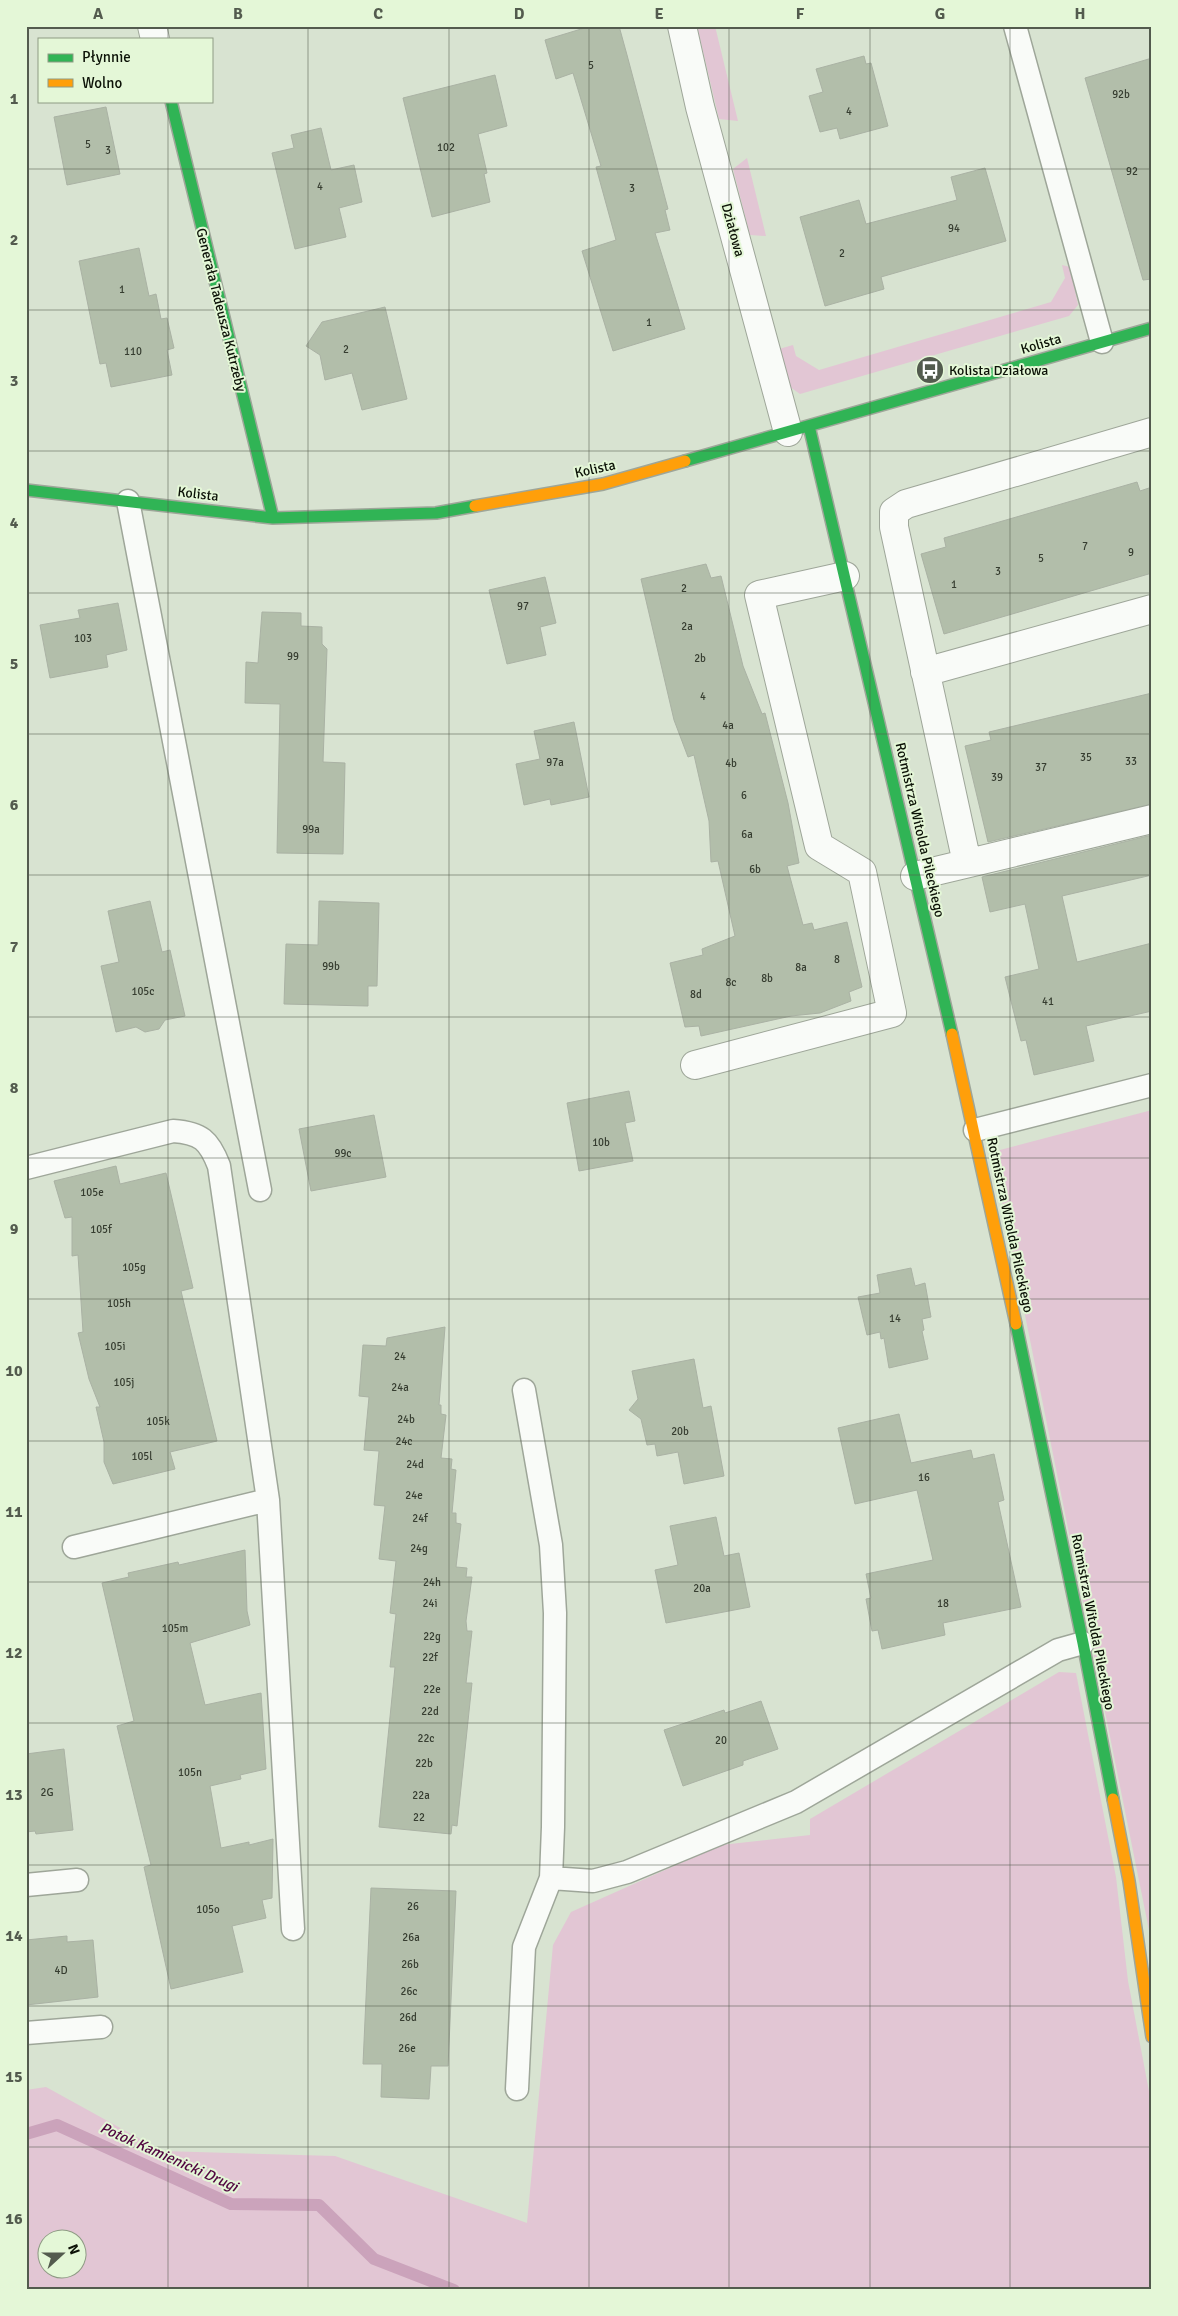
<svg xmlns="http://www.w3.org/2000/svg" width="1178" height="2316" font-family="Signika,sans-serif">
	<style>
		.green { fill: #e2c6d4; fill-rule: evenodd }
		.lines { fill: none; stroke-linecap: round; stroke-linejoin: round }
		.stream { stroke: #cba3bb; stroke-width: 12 }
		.building { fill: #b2beaa; stroke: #aab2a4 }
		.lane-casing { stroke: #9ea699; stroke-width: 25 }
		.street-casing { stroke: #9ea699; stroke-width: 30 }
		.fast-casing { stroke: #9ea699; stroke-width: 14 }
		.slow-casing { stroke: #9ea699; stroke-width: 14 }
		.lane { stroke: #f9fbf8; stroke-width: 22 }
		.street { stroke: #f9fbf8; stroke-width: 28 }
		.fast { stroke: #30b455; stroke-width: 11 }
		.slow { stroke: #ff9f0a; stroke-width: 11 }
		.grid { fill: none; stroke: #535b4e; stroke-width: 1; stroke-opacity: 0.55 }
		.labels { text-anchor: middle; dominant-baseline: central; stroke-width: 4; stroke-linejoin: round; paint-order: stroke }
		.number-label { font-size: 11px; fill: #363d30 }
		.street-label { font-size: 14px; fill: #0c1207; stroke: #e4f7d7 }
		.poi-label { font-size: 14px; fill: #0c1207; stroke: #e4f7d7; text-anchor: start }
		.water-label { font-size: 15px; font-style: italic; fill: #510540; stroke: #e4f7d7 }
		.neatline { fill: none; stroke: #535b4e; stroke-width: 2 }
		.grid-label { font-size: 16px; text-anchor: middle; font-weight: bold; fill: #535b4e }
	</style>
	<rect width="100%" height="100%" fill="#d8e3d1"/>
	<!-- green -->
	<path class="green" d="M 697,26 L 715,26 L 738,121 L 719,119 Z
		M 747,158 L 766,236 L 750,235 L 733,169 Z
		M 1062,265 L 1070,267 L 1078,305 L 1069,316 L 800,394 L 790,387 L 779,349 L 793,345 L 796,356 L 819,370 L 1051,302 L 1065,278 Z
		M 1152,1110 L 1152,1945 L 1001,1196 L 1000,1150 Z
		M 1059,1672 L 1076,1673 L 1116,1877 L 1128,1981 L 1152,2107 L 1152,2290 L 26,2290 L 26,2090 L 46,2087 L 162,2151 L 335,2156 L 527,2223 L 553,1945 L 571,1912 L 721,1845 L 810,1835 L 810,1819 ZM 48,2238 L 78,2238 L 78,2268 L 48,2268 Z"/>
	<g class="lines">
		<!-- stream -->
		<path class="stream" d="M 26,2134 L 57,2125 L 231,2204 L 319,2205 L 374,2259 L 454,2290"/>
	</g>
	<!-- building -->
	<path class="building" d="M 591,26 L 619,26 L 627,55 L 668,209 L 665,210 L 670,230 L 655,233 L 685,329 L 613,351 L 582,251 L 616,240 L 596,167 L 601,166 L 573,73 L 556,79 L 545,40 Z
		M 864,56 L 866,64 L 871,63 L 888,126 L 840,139 L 837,128 L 820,132 L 809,96 L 823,92 L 816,69 Z
		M 1152,58 L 1152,279 L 1143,280 L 1085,78 Z
		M 495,75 L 507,126 L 478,134 L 487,173 L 484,174 L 490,202 L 432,217 L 403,98 Z
		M 106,107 L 120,174 L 67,185 L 54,117 Z
		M 321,128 L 331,170 L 354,165 L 362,202 L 339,208 L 346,237 L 295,249 L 272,153 L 294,148 L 291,135 Z
		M 985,168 L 1006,241 L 881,277 L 884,289 L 825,306 L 800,217 L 859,200 L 866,224 L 957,200 L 951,177 Z
		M 139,248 L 149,296 L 156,294 L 161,319 L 167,318 L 174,348 L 167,350 L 172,375 L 111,387 L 106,363 L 100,364 L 79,261 Z
		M 385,307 L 407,399 L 362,410 L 352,373 L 325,380 L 320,355 L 306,346 L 322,322 Z
		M 1137,482 L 1140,491 L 1152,487 L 1152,573 L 944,634 L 921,554 L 946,547 L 944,538 Z
		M 706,564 L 711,578 L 721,576 L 743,666 L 762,714 L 765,713 L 788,803 L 799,863 L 787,866 L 803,925 L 812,923 L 814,930 L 847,922 L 862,987 L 849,992 L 851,1001 L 820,1013 L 791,1016 L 701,1036 L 699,1026 L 685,1027 L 670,963 L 703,955 L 702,949 L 735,936 L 718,861 L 711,862 L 709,821 L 694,755 L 688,757 L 674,720 L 641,579 Z
		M 545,577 L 556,623 L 540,627 L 546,655 L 507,664 L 489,590 Z
		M 118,603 L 127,650 L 106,655 L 108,667 L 50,678 L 40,625 L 80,618 L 78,610 Z
		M 262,612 L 301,613 L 301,626 L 322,627 L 322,644 L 327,649 L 323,762 L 345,763 L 343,854 L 277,853 L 280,704 L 245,703 L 246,662 L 258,663 Z
		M 1152,693 L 1152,804 L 988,842 L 965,746 L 991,740 L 989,732 Z
		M 574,722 L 589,797 L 551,805 L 550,799 L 524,805 L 516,764 L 540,759 L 534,731 Z
		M 1152,835 L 1152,875 L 1062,896 L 1077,962 L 1152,943 L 1152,1011 L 1086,1026 L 1094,1061 L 1034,1075 L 1026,1040 L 1021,1041 L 1005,977 L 1039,969 L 1025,904 L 990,912 L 982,877 Z
		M 150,901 L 162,952 L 170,950 L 185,1016 L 165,1020 L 159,1029 L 145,1032 L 136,1027 L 116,1032 L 101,966 L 119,962 L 108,911 Z
		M 319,901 L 379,903 L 377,986 L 368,986 L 368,1006 L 284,1004 L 286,944 L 318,945 Z
		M 629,1091 L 635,1121 L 625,1123 L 633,1161 L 579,1171 L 567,1103 Z
		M 374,1115 L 386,1177 L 311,1191 L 299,1129 Z
		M 116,1166 L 120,1184 L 166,1173 L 193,1288 L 181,1291 L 217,1441 L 170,1452 L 175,1469 L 113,1484 L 104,1462 L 104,1442 L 96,1407 L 100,1407 L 89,1379 L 78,1333 L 83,1332 L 78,1255 L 72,1256 L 72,1217 L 65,1218 L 54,1181 Z
		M 911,1268 L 915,1286 L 925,1283 L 931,1317 L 922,1319 L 924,1330 L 922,1331 L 928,1359 L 889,1368 L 884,1338 L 881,1339 L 880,1332 L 867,1335 L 858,1297 L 880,1293 L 877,1275 Z
		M 445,1327 L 439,1405 L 441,1405 L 441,1414 L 446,1415 L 441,1458 L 452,1459 L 451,1469 L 456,1470 L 452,1513 L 456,1513 L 456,1523 L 461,1524 L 456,1567 L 467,1568 L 466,1577 L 472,1577 L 466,1621 L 467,1631 L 472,1631 L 466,1683 L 472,1683 L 457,1826 L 452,1825 L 451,1834 L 379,1827 L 395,1667 L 390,1667 L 396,1614 L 390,1613 L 396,1561 L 379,1559 L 385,1506 L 374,1505 L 379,1451 L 364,1450 L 369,1397 L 359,1396 L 363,1345 L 386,1346 L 387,1338 Z
		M 694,1359 L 703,1408 L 711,1406 L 724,1476 L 684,1484 L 678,1452 L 657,1456 L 655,1444 L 647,1445 L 641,1419 L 629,1410 L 638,1399 L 632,1371 Z
		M 899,1414 L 911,1463 L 971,1450 L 973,1459 L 994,1454 L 1004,1500 L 998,1502 L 1021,1607 L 943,1623 L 945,1635 L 882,1649 L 878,1630 L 872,1631 L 866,1599 L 871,1598 L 866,1574 L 933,1560 L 917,1490 L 855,1504 L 838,1428 Z
		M 716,1517 L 724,1556 L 739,1553 L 750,1607 L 666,1623 L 655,1570 L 678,1565 L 670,1526 Z
		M 245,1550 L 247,1611 L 250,1625 L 190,1643 L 205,1705 L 261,1693 L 266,1769 L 240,1775 L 241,1779 L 210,1786 L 221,1848 L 249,1842 L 249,1845 L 273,1839 L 272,1898 L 262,1900 L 266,1918 L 232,1926 L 243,1972 L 171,1989 L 144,1867 L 151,1865 L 117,1726 L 134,1721 L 102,1583 L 129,1577 L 128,1573 L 178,1562 L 179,1565 Z
		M 761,1701 L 778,1749 L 743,1761 L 743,1765 L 683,1786 L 664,1730 L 724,1710 L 725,1713 Z
		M 64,1749 L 73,1830 L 36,1834 L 35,1831 L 26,1832 L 26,1754 Z
		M 371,1888 L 456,1891 L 448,2066 L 431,2066 L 429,2099 L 381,2097 L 382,2064 L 363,2064 Z
		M 67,1936 L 67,1942 L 93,1940 L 98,1997 L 26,2005 L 26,1940 Z"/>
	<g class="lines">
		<defs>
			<path id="lane" d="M 1015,26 L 1102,342
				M 128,501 L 260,1190
				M 975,1130 L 1152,1085
				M 26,1168 L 173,1131 C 201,1133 209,1140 219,1166 L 268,1500 L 293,1929
				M 524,1390 L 551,1545 L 555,1613 L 553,1827 L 551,1878 L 593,1881 L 627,1872 L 796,1802 L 1058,1650 L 1083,1643
				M 74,1547 L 268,1500
				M 26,1885 L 77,1880
				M 26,2033 L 101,2027
				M 517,2089 L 524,1947 L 551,1878"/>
			<path id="street" d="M 152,26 L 155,39
				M 682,26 L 700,107 L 788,432
				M 925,672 L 1152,609
				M 967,863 L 894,527 L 894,512 L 906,504 L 1152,432
				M 915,876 L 1152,819
				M 695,1065 L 892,1013 L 862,872 L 819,846 L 759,595 L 845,576"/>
			<path id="fast" d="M 171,101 L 273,518
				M 809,426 L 952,1034
				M 685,461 L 1152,328
				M 26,490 L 273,518 L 436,513 L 475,506
				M 1016,1324 L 1083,1643 L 1113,1799"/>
			<path id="slow" d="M 475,506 L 603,484 L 685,461
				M 952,1034 L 1016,1324
				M 1113,1799 L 1129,1881 L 1152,2037"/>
		</defs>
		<!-- lane casing -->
		<use href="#lane" class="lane-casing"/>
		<!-- street casing -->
		<use href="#street" class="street-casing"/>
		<!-- fast casing -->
		<use href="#fast" class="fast-casing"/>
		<!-- slow casing -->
		<use href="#slow" class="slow-casing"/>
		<!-- lane -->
		<use href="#lane" class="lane"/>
		<!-- street -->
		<use href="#street" class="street"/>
		<!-- fast -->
		<use href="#fast" class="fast"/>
		<!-- slow -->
		<use href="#slow" class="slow"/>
	</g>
	<!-- grid -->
	<path class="grid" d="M 168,26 L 168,39M 308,26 L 308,2290M 449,26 L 449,2290M 589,26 L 589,2290M 729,26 L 729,2290M 870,26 L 870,2290M 1010,26 L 1010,2290M 168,101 L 168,2290M 26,169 L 1152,169M 26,310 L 1152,310M 26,451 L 1152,451M 26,593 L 1152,593M 26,734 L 1152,734M 26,875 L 1152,875M 26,1017 L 1152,1017M 26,1158 L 1152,1158M 26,1299 L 1152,1299M 26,1441 L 1152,1441M 26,1582 L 1152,1582M 26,1723 L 1152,1723M 26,1865 L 1152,1865M 26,2006 L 1152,2006M 26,2147 L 1152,2147"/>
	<!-- icons -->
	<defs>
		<symbol id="bus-disc" viewBox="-11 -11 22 22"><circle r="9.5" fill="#535b4e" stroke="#e4f7d7"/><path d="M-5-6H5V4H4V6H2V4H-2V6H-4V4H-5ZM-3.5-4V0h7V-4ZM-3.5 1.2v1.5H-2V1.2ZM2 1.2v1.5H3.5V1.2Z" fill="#fff"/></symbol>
	</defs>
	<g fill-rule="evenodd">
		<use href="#bus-disc" x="914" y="354" width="32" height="32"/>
	</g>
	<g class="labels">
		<!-- number labels -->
		<g class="number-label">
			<text x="591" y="65">5</text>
			<text x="1121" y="94">92b</text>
			<text x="849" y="111">4</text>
			<text x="88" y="144">5</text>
			<text x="446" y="147">102</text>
			<text x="108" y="150">3</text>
			<text x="1132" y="171">92</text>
			<text x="320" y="186">4</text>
			<text x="632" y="188">3</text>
			<text x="954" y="228">94</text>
			<text x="842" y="253">2</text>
			<text x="122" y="289">1</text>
			<text x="649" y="322">1</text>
			<text x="346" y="349">2</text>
			<text x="133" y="351">110</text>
			<text x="1085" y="546">7</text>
			<text x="1131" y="552">9</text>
			<text x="1041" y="558">5</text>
			<text x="998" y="571">3</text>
			<text x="954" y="584">1</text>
			<text x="684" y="588">2</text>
			<text x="523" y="606">97</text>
			<text x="687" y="626">2a</text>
			<text x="83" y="638">103</text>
			<text x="293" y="656">99</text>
			<text x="700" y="658">2b</text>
			<text x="703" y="696">4</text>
			<text x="728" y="725">4a</text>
			<text x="1086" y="757">35</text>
			<text x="1131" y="761">33</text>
			<text x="555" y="762">97a</text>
			<text x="731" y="763">4b</text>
			<text x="1041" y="767">37</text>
			<text x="997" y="777">39</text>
			<text x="744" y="795">6</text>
			<text x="311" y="829">99a</text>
			<text x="747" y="834">6a</text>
			<text x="755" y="869">6b</text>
			<text x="837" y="959">8</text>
			<text x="331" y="966">99b</text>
			<text x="801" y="967">8a</text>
			<text x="767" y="978">8b</text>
			<text x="731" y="982">8c</text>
			<text x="143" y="991">105c</text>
			<text x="696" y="994">8d</text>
			<text x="1048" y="1001">41</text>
			<text x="601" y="1142">10b</text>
			<text x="343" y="1153">99c</text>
			<text x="92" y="1192">105e</text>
			<text x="101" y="1229">105f</text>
			<text x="134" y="1267">105g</text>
			<text x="119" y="1303">105h</text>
			<text x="895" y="1318">14</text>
			<text x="115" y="1346">105i</text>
			<text x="400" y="1356">24</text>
			<text x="124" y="1382">105j</text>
			<text x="400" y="1387">24a</text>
			<text x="406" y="1419">24b</text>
			<text x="158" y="1421">105k</text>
			<text x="680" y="1431">20b</text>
			<text x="404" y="1441">24c</text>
			<text x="142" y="1456">105l</text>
			<text x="415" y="1464">24d</text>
			<text x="924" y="1477">16</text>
			<text x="414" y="1495">24e</text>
			<text x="420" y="1518">24f</text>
			<text x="419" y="1548">24g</text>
			<text x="432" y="1582">24h</text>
			<text x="702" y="1588">20a</text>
			<text x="430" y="1603">24i</text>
			<text x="943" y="1603">18</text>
			<text x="175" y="1628">105m</text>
			<text x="432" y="1636">22g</text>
			<text x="430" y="1657">22f</text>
			<text x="432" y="1689">22e</text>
			<text x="430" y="1711">22d</text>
			<text x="426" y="1738">22c</text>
			<text x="721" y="1740">20</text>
			<text x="424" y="1763">22b</text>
			<text x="190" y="1772">105n</text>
			<text x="47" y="1792">2G</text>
			<text x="421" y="1795">22a</text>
			<text x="419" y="1817">22</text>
			<text x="413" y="1906">26</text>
			<text x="208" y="1909">105o</text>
			<text x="411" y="1937">26a</text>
			<text x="410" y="1964">26b</text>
			<text x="61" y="1970">4D</text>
			<text x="409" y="1991">26c</text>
			<text x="408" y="2017">26d</text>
			<text x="407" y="2048">26e</text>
		</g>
		<!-- street labels -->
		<g class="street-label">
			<text transform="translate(733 230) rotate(75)">Działowa</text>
			<text transform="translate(221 310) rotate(76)">Generała Tadeusza Kutrzeby</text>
			<text transform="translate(1041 344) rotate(-16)">Kolista</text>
			<text transform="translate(595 469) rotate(-12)">Kolista</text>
			<text transform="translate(198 494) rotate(7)">Kolista</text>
			<text transform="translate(920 830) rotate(77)">Rotmistrza Witolda Pileckiego</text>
			<text transform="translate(1010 1225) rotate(78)">Rotmistrza Witolda Pileckiego</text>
			<text transform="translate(1093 1622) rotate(79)">Rotmistrza Witolda Pileckiego</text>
		</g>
		<!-- poi labels -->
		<g class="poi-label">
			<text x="949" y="370">Kolista Działowa</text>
		</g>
		<!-- water labels -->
		<g class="water-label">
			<text transform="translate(169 2157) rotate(24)">Potok Kamienicki Drugi</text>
		</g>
	</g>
	<!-- border -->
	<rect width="1178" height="2316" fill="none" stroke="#e4f7d7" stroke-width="55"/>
	<!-- legend -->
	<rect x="38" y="38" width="175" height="65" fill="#e4f7d7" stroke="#8e9b84"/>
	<rect x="48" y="54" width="25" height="8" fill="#30b455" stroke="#8e9b84"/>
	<text x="82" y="62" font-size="15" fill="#0c1207">Płynnie</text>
	<rect x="48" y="79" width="25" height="8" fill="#ff9f0a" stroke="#8e9b84"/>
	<text x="82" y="88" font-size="15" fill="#0c1207">Wolno</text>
	<!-- north arrow -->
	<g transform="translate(62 2254) rotate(69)"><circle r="24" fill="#e4f7d7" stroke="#8e9b84"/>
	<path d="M0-4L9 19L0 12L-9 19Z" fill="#535b4e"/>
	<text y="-8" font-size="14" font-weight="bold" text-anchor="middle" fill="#0c1207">N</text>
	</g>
	<rect x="28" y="28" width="1122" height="2260" class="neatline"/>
	<g class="grid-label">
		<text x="98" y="19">A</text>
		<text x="238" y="19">B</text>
		<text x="378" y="19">C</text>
		<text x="519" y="19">D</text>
		<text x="659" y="19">E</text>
		<text x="800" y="19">F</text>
		<text x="940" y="19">G</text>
		<text x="1080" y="19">H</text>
		<text x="14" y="104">1</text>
		<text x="14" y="245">2</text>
		<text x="14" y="386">3</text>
		<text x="14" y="528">4</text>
		<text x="14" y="669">5</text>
		<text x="14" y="810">6</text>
		<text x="14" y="952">7</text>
		<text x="14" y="1093">8</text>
		<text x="14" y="1234">9</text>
		<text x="14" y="1376">10</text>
		<text x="14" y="1517">11</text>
		<text x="14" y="1658">12</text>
		<text x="14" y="1800">13</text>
		<text x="14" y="1941">14</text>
		<text x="14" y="2082">15</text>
		<text x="14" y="2224">16</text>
	</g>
</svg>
